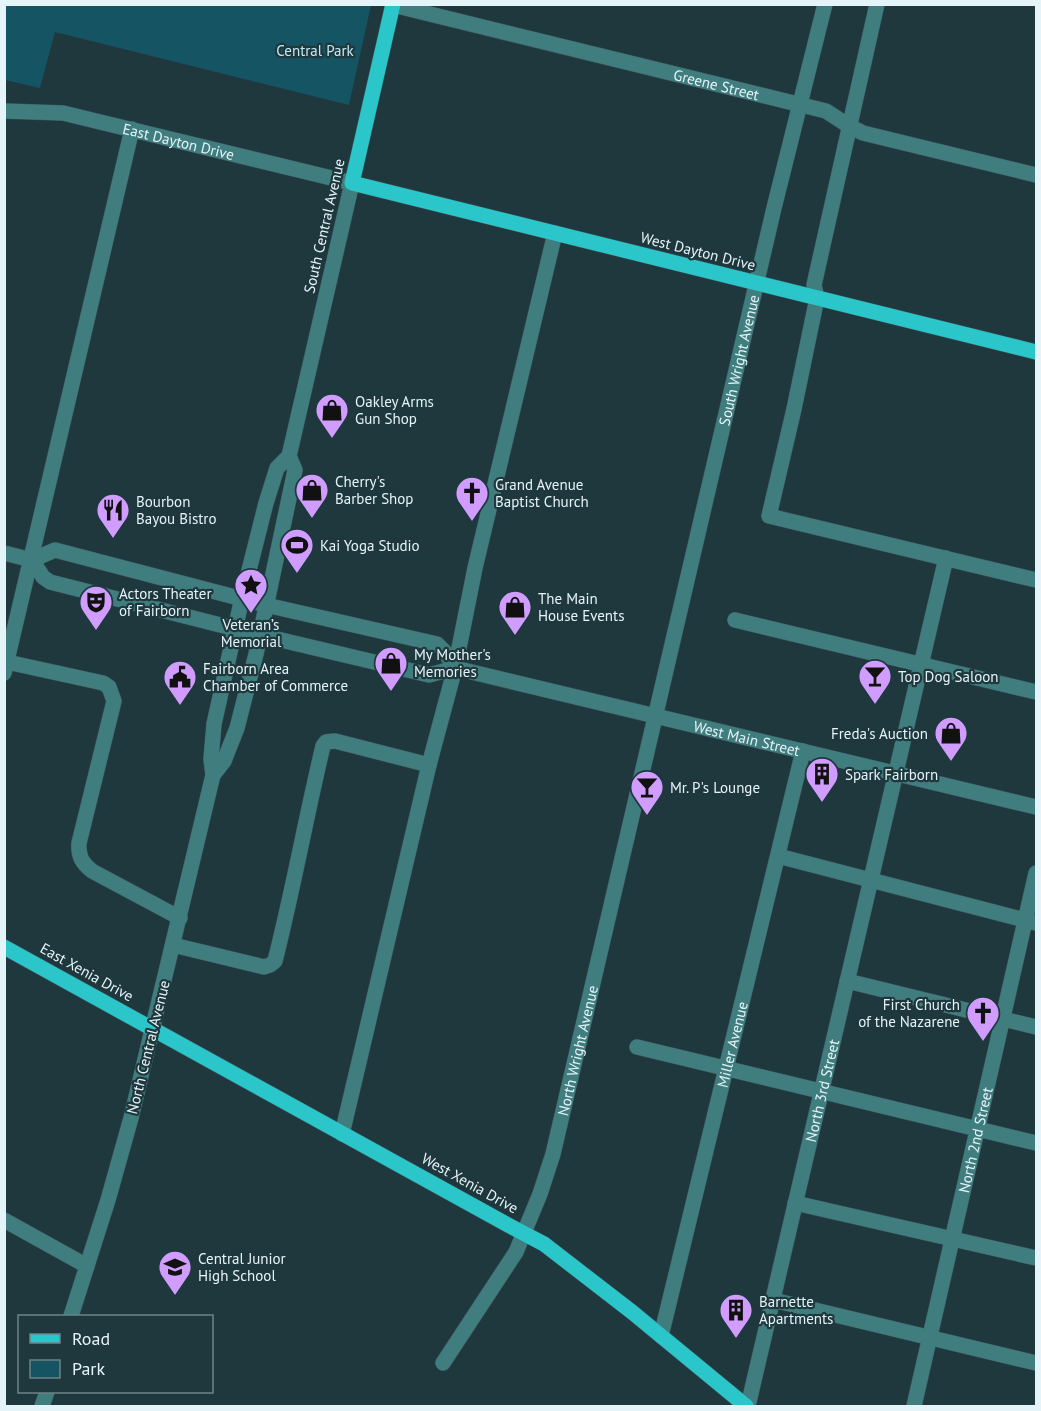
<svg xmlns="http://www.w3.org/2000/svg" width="1041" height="1411" font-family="'PT Sans',sans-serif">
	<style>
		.green { fill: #155462 }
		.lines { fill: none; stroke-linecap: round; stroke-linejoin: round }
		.minor-casing { stroke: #3e565c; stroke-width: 16 }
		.major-casing { stroke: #3e565c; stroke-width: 16 }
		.minor { stroke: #407d7f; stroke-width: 15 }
		.major { stroke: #2bc6ca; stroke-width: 15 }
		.labels { text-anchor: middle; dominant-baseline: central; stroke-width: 4.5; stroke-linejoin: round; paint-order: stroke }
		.park-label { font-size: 15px; fill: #c2ebf6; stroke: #1e383e }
		.street-label { font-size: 15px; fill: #e5f4f8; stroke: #1e383e }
		.poi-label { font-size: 15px; fill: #e5f4f8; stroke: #1e383e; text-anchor: start }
	</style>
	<rect width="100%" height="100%" fill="#1e383e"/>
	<!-- green -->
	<path class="green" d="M 5,4 L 371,4 L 371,5 L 349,105 L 55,32 L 40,88 L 5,80 Z"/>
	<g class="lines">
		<defs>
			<g id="minor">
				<path d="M 877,4 L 814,285 L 817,298 L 794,409 L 769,516 L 1036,580"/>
				<path id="s1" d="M 393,5 L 826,111 L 849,126 L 863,133 L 1036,175"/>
				<path id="s2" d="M 4,111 L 63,113 L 352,183 L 289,456 L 277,468 L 266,503 L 242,598 L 214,724 L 211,759 L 213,775 L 131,1118 L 108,1200 L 71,1316"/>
				<path d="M 4,553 L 32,560 L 55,550 L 266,605 L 437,644 L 444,651 L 455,668"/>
				<path id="s3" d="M 32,560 L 43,577 L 50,582 L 260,635 L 429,675 L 455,668 L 1036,807"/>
				<path d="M 735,620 L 1036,692"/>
				<path d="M 7,662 L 103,683 L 109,687 L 114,701 L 79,843 C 78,856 82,863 92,871 L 180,918"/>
				<path d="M 4,673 L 132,129"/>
				<path d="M 213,775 L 224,761 L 237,728 L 256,654 L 295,470 L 289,456"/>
				<path d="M 778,856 L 1036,923"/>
				<path d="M 173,945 L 264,967 L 270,965 L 275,961 C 293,890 306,817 323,746 L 326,742 L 335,741 L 429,765"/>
				<path d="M 847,981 L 1036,1027"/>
				<path d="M 637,1047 L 1036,1143"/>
				<path d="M 342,1134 L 429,765 L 455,668 L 475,568 L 555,233"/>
				<path d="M 795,1203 L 1036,1258"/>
				<path d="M 4,1220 L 87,1266"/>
				<path d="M 773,1300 L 1036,1363"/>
				<path id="s4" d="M 661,1336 L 803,751"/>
				<path id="s5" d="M 443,1363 L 516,1252 L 540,1194 L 553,1154 L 774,208 L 825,4"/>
				<path d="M 42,1406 L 47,1392"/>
				<path id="s6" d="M 748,1406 L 946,558"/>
				<path id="s7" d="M 914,1406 L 1036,873"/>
			</g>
			<path id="major" d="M 393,4 L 352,183 L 1036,352
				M 4,947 L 508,1225 L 544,1244 L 632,1312 L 746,1406"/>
		</defs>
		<!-- minor casing -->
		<use href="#minor" class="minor-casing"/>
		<!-- major casing -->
		<use href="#major" class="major-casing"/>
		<!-- minor -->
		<use href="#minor" class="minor"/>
		<!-- major -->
		<use href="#major" class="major"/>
	</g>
	<!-- icons -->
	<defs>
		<symbol id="shop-pin" viewBox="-11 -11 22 30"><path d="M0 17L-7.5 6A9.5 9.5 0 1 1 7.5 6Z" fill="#d09dfe" stroke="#1e383e"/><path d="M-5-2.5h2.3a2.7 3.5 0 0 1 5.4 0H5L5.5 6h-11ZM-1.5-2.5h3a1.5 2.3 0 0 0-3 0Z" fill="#111"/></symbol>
		<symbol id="church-pin" viewBox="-11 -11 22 30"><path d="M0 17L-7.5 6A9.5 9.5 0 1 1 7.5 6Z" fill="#d09dfe" stroke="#1e383e"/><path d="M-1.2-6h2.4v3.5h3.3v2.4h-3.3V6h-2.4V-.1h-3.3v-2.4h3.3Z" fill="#111"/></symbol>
		<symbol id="restaurant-pin" viewBox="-11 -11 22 30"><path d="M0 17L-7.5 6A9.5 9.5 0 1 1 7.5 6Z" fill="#d09dfe" stroke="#1e383e"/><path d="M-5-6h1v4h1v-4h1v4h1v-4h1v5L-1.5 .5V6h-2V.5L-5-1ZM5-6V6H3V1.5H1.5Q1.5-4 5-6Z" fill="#111"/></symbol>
		<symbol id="stadium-pin" viewBox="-11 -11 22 30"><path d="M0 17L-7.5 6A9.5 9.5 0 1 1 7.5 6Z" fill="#d09dfe" stroke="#1e383e"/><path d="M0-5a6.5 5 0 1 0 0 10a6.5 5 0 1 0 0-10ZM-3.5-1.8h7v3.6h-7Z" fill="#111"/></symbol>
		<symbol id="sight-pin" viewBox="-11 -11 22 30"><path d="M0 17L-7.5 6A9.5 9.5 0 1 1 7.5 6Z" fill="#d09dfe" stroke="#1e383e"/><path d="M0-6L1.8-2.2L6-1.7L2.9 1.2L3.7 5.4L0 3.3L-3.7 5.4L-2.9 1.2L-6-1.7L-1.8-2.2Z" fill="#111"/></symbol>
		<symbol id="theatre-pin" viewBox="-11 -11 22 30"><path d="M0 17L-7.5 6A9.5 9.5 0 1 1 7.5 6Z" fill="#d09dfe" stroke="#1e383e"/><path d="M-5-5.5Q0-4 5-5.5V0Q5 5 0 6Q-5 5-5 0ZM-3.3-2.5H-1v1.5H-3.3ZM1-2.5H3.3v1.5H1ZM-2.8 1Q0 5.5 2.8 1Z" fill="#111"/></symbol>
		<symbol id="bar-pin" viewBox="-11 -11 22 30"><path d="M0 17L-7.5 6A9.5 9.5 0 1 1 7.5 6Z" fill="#d09dfe" stroke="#1e383e"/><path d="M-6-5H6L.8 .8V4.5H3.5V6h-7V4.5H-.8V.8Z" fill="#111"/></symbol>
		<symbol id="civic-pin" viewBox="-11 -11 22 30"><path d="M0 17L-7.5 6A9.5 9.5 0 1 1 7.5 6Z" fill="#d09dfe" stroke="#1e383e"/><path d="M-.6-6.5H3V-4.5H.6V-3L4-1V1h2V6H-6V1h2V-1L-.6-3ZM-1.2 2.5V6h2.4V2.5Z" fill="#111"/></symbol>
		<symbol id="building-pin" viewBox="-11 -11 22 30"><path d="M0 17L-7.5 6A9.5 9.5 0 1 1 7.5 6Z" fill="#d09dfe" stroke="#1e383e"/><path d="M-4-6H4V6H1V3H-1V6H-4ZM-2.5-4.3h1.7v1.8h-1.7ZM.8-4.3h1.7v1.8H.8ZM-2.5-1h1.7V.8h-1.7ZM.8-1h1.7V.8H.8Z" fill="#111"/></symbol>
		<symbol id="school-pin" viewBox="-11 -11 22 30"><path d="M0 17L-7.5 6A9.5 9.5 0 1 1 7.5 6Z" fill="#d09dfe" stroke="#1e383e"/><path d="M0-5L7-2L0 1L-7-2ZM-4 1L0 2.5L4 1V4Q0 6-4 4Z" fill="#111"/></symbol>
	</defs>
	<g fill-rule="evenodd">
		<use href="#shop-pin" x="313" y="391" width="38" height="52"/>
		<use href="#shop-pin" x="293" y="471" width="38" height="52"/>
		<use href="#church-pin" x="453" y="474" width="38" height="52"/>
		<use href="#restaurant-pin" x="94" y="491" width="38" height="52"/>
		<use href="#stadium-pin" x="278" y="526" width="38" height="52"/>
		<use href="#sight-pin" x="232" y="566" width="38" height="52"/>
		<use href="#theatre-pin" x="77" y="583" width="38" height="52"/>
		<use href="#shop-pin" x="496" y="588" width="38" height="52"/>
		<use href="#shop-pin" x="372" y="644" width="38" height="52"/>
		<use href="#bar-pin" x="856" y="657" width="38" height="52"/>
		<use href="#civic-pin" x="161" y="658" width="38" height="52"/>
		<use href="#shop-pin" x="932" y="714" width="38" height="52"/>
		<use href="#building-pin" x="803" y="755" width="38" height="52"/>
		<use href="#bar-pin" x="628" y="768" width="38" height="52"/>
		<use href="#church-pin" x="964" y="994" width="38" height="52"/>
		<use href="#school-pin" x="156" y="1248" width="38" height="52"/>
		<use href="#building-pin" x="717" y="1291" width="38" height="52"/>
	</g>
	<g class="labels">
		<!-- park labels -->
		<g class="park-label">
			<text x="315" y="50">Central Park</text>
		</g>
		<!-- street labels -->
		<g class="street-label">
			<text stroke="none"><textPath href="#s1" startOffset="333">Greene Street</textPath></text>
			<text stroke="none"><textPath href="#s2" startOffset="178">East Dayton Drive</textPath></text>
			<text transform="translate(324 226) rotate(-77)">South Central Avenue</text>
			<text transform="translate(698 251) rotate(14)">West Dayton Drive</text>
			<text stroke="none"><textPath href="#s5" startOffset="1053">South Wright Avenue</textPath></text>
			<text stroke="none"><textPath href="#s3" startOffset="746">West Main Street</textPath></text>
			<text transform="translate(87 972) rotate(29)">East Xenia Drive</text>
			<text stroke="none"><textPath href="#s4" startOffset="300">Miller Avenue</textPath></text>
			<text transform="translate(148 1047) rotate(-76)">North Central Avenue</text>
			<text stroke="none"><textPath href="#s5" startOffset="344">North Wright Avenue</textPath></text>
			<text stroke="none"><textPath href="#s6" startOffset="324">North 3rd Street</textPath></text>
			<text stroke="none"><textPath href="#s7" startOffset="273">North 2nd Street</textPath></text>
			<text transform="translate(470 1183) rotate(29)">West Xenia Drive</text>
		</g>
		<!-- poi labels -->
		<g class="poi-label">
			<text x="355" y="401">Oakley Arms<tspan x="355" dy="17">Gun Shop</tspan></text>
			<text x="335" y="481">Cherry's<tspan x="335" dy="17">Barber Shop</tspan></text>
			<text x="495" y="484">Grand Avenue<tspan x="495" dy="17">Baptist Church</tspan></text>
			<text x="136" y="501">Bourbon<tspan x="136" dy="17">Bayou Bistro</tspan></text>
			<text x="320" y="545">Kai Yoga Studio</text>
			<text x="119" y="593">Actors Theater<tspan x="119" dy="17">of Fairborn</tspan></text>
			<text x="538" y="598">The Main<tspan x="538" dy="17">House Events</tspan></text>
			<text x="251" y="624" text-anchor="middle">Veteran’s<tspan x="251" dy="17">Memorial</tspan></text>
			<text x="414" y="654">My Mother's<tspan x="414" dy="17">Memories</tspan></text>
			<text x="203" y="668">Fairborn Area<tspan x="203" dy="17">Chamber of Commerce</tspan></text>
			<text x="898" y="676">Top Dog Saloon</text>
			<text x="928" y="733" text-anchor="end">Freda's Auction</text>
			<text x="845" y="774">Spark Fairborn</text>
			<text x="670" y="787">Mr. P's Lounge</text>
			<text x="960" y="1004" text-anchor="end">First Church<tspan x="960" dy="17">of the Nazarene</tspan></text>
			<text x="198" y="1258">Central Junior<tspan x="198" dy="17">High School</tspan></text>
			<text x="759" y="1301">Barnette<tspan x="759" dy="17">Apartments</tspan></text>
		</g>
	</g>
	<!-- border -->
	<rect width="1041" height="1411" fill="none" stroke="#e5f4f8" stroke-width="12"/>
	<!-- legend -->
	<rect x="18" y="1315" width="195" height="78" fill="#1e383e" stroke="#6e8388" stroke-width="1.5"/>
	<rect x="30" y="1334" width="30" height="9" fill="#2bc6ca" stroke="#6e8388" stroke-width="1.5"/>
	<text x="72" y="1345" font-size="18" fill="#e5f4f8">Road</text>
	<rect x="30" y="1360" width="30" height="18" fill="#155462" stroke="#6e8388" stroke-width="1.5"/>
	<text x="72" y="1375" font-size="18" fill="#e5f4f8">Park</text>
</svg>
